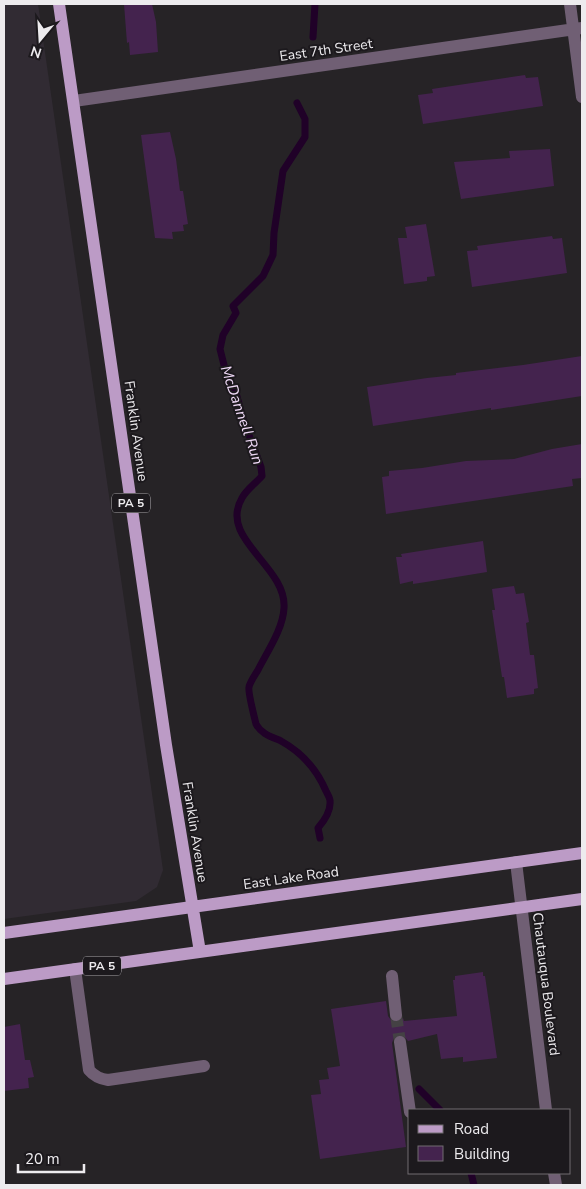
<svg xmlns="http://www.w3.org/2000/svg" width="586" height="1189" font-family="'Nunito Sans',sans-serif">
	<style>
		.built { fill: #312b33 }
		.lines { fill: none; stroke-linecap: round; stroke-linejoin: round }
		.stream { stroke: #200128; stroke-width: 7 }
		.building { fill: #44234e }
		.minor-tunnel { stroke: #444144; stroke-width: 12; stroke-dasharray: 12 6; stroke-linecap: butt }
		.minor { stroke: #705f74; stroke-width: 12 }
		.major { stroke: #bc9bc6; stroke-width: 12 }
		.labels { text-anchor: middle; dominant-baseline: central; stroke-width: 4; stroke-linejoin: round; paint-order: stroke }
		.shield { fill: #1c191d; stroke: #aeacaf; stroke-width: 1 }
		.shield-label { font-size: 12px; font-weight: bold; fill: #edebee }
		.street-label { font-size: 14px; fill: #edebee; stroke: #1c191d }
		.water-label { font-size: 15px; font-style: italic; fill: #f0daf7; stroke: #1c191d }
	</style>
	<rect width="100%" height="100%" fill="#262326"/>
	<!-- built -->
	<path class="built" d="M 4,4 L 38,4 L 163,870 L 157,887 L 136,901 L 4,919 Z"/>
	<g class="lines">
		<!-- stream -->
		<path class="stream" d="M 313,37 L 315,4
			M 297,103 L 305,119 L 305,137 L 283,171 L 274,233 L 273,255 L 263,276 L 233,306 L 236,313 L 223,335 L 220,349 L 225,369 L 236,393 L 243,419 L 261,467 L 262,476 C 256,483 246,490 242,498 C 218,539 287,566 284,608 C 283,629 267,652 258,670 C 255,675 250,682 249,687 C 248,691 255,720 256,724 C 261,734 272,737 281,741 C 301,752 317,770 326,791 C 327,793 330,798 330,801 C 331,811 324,821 318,828 L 320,838
			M 419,1089 L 440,1110
			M 471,1173 L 474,1185"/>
	</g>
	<!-- building -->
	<path class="building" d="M 124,4 L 152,4 L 156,22 L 158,52 L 130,55 L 129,42 L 127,43 Z
		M 525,75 L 526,78 L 538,77 L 543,106 L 423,124 L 418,95 L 433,93 L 432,89 Z
		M 170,132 L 176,159 L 180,191 L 183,191 L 188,224 L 183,225 L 184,231 L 172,232 L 173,239 L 155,238 L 141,135 Z
		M 550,149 L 554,186 L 461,199 L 454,162 L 510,158 L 509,151 Z
		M 426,224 L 435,276 L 427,277 L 427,281 L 404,284 L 398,238 L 407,238 L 405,227 Z
		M 552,236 L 553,239 L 562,238 L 567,273 L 472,287 L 467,251 L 478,250 L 477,246 Z
		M 582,356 L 582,396 L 491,410 L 491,408 L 373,426 L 367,387 L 427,378 L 456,375 L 456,373 L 523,365 Z
		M 582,444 L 582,478 L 572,479 L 573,486 L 386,514 L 382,477 L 389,476 L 389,471 L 422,468 L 466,461 L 514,459 L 552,449 Z
		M 483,541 L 487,572 L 426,582 L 413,584 L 413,581 L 400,584 L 396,557 L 402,557 L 401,554 Z
		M 514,586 L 516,594 L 524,593 L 529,622 L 526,623 L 530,655 L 534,655 L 538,688 L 534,689 L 534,694 L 507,698 L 504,677 L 502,677 L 492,610 L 495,610 L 492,589 Z
		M 483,972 L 483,976 L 485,976 L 497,1058 L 463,1062 L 463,1057 L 441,1059 L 437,1034 L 408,1041 L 403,1035 L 395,1035 L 392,1043 L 406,1147 L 320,1159 L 311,1095 L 321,1094 L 319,1080 L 329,1079 L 327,1068 L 340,1066 L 331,1009 L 386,1001 L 388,1016 L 393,1023 L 400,1022 L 403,1018 L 404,1021 L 457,1016 L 453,980 L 455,980 L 455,976 Z
		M 20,1024 L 25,1060 L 30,1060 L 34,1077 L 28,1078 L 29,1088 L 4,1091 L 4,1027 Z"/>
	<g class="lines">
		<!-- minor-tunnel -->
		<path class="minor-tunnel" d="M 396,1015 L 400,1042"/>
		<!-- minor -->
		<path class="minor" d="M 570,4 L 582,97
			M 74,101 L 582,28
			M 516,862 L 546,1110
			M 75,969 L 89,1070 C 94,1076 100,1079 108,1080 L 204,1066
			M 392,976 L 396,1015
			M 400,1042 L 410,1112
			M 554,1173 L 556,1185"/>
		<!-- major -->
		<path class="major" d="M 59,4 L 166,745 L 200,952
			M 4,933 L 582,853
			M 4,979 L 582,899"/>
	</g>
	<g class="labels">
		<!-- shield labels -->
		<g class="shield">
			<rect x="112" y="493.5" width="38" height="19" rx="4"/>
			<rect x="83" y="956.5" width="38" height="19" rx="4"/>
		</g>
		<g class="shield-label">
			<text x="131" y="503">PA 5</text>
			<text x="102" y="966">PA 5</text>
		</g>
		<!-- street labels -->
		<g class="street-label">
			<text transform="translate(326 50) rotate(-8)">East 7th Street</text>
			<text transform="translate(136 431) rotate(82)">Franklin Avenue</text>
			<text transform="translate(195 832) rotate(81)">Franklin Avenue</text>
			<text transform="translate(291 878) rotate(-8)">East Lake Road</text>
			<text transform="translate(546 984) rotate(83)">Chautauqua Boulevard</text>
		</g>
		<!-- water labels -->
		<g class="water-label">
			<text transform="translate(242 415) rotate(71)">McDannell Run</text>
		</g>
	</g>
	<!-- border -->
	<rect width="586" height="1189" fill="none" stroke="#edebee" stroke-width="10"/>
	<!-- legend -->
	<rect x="408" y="1109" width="162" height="65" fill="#1c191d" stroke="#706d71"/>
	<rect x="418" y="1125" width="25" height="8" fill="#bc9bc6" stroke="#706d71"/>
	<text x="454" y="1134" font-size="15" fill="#edebee">Road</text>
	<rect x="418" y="1146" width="25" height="15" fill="#44234e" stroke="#706d71"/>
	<text x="454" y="1159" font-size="15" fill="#edebee">Building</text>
	<!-- north arrow -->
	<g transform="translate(40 40) rotate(198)" stroke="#1c191d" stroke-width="4" paint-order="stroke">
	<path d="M0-4L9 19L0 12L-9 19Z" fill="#edebee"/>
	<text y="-8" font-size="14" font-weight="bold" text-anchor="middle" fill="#edebee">N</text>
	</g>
	<!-- scale -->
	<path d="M18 1164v8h66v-8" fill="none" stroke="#edebee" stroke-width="2.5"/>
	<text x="25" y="1164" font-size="15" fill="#edebee" stroke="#1c191d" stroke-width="4" paint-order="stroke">20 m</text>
</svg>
